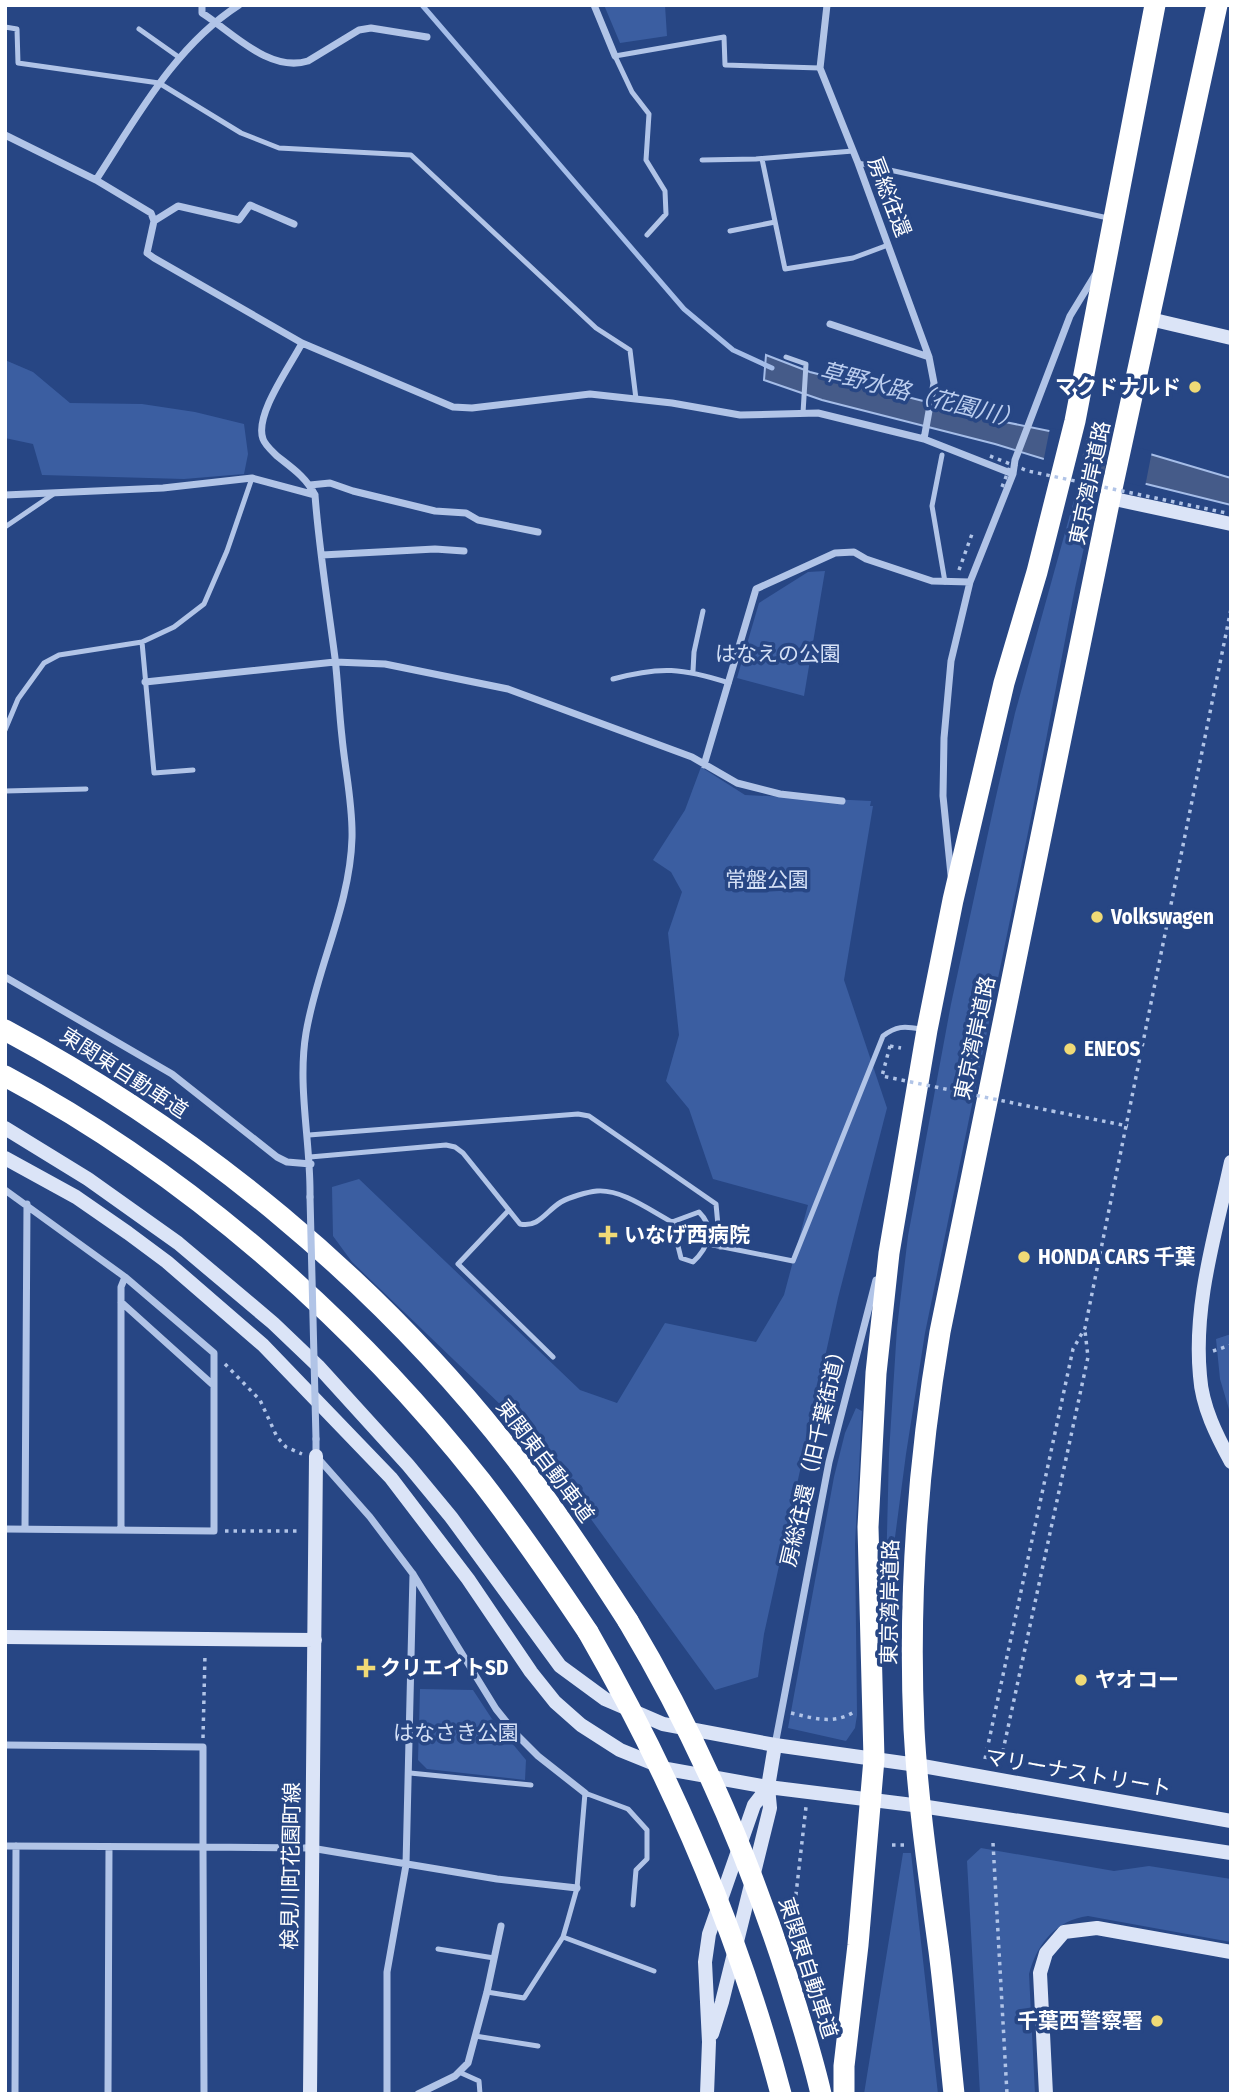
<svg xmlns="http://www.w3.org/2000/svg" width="1236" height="2099" font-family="'Fira Sans Condensed','Noto Sans JP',sans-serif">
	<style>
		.green { fill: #3b5ea1 }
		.water { fill: #455b89; stroke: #a5bde8; stroke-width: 2 }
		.pier { fill: #274684 }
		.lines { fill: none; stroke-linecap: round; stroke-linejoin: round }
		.stream { stroke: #a5bde8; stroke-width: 5 }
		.path { stroke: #b1c4e7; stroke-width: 3.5; stroke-dasharray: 3.5 5; stroke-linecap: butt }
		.lane { stroke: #b1c4e7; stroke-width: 5 }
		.street { stroke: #b1c4e7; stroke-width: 7 }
		.secondary { stroke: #dbe4f7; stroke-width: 14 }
		.highway { stroke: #fff; stroke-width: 21 }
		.path-bridge { stroke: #b1c4e7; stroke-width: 3.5; stroke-dasharray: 3.5 5; stroke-linecap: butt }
		.street-bridge { stroke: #b1c4e7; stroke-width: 7 }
		.highway-bridge { stroke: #fff; stroke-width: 21 }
		.poi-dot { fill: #f0da76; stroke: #274684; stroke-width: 2.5 }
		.labels { text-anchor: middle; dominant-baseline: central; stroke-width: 7; stroke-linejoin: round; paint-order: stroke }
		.street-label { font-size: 21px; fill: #fff; stroke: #274684 }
		.poi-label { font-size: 21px; font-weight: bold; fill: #fff; stroke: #274684; text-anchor: start }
		.park-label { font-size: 21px; fill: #d4e0f6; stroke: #274684 }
		.water-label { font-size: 23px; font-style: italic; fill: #bcceef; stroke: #274684 }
	</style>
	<rect width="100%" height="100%" fill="#274684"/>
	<!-- green -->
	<path class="green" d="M 604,5 L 665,5 L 667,36 L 620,43 Z
		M 5,360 L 33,372 L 70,403 L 142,404 L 195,412 L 244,424 L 248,454 L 244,474 L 184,479 L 42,475 L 33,444 L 5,438 Z
		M 1081,475 L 1099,480 L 1075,588 L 1033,808 L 925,1333 L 906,1454 L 885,1613 L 889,1453 L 897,1328 L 908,1236 L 951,1004 L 995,801 L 1015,713 Z
		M 825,571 L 804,696 L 737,678 L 759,603 L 808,572 Z
		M 701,767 L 745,795 L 871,801 L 870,806 L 873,806 L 844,980 L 887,1108 L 838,1298 L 764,1634 L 758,1677 L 715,1690 L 543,1453 L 505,1409 L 352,1262 L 333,1236 L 332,1187 L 359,1179 L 580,1390 L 617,1403 L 665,1323 L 756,1342 L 784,1295 L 808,1205 L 713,1179 L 689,1109 L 666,1081 L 679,1035 L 668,933 L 682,892 L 671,872 L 653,860 L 685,810 Z
		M 1231,1334 L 1231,1416 L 1220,1379 L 1216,1339 Z
		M 856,1408 L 862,1411 L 855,1544 L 857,1715 L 855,1728 L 846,1741 L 788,1728 L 834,1477 L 845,1433 Z
		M 420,1689 L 473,1690 L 492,1719 L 526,1760 L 525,1780 L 427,1769 L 418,1760 Z
		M 981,1848 L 1114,1871 L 1149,1866 L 1231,1879 L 1231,1942 L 1088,1916 C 1056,1920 1037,1944 1029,1974 L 1035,2094 L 980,2094 L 967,1861 Z
		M 903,1853 L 911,1853 L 938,2094 L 864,2094 Z"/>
	<!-- water -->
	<path class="water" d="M 766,355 L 810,372 L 1005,422 L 1123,446 L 1231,478 L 1231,505 L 1106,474 L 1070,467 L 995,444 L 822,400 L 764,380 Z"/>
	<!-- pier -->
	<path class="pier" d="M 1050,428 L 1087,435 L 1079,472 L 1043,463 Z
		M 1110,441 L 1152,451 L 1145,487 L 1103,477 Z"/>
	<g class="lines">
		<!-- stream -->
		<path class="stream" d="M 422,5 L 684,309 L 733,350 L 772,368"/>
		<!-- path -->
		<path class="path" d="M 959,570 L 972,534 L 975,536
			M 890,1046 L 901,1048
			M 1052,1111 L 1128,1126
			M 1213,1351 L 1231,1345
			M 225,1364 L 260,1400 L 277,1437 L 286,1447 L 302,1454
			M 225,1531 L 301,1531
			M 791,1713 C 813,1718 833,1725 854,1712
			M 203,1738 L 205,1654
			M 985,1759 L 1073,1349 L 1085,1328 L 1231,609
			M 1001,1760 L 1088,1357 L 1085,1331
			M 993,1843 L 1007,2094
			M 892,1845 L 908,1845
			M 792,1929 L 806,1807"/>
		<!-- lane -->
		<path class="lane" d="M 5,27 L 17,29 L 18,63 L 159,83 L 241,133 L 279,148 L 411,155 L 596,328 L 630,350 L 636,399
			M 139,29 L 180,58
			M 762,159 L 785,269 L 853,258 L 888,245
			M 702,160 L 756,159 L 853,151
			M 858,163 L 1108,218
			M 730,231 L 775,222
			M 647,235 L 666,214 L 665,191 L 646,160 L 649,114 L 632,92 L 615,56 L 724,37 L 725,65 L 820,68
			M 786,357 L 806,364 L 803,413
			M 942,455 L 932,506 L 945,582
			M 5,527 L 55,493
			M 142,642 L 154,773 L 193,770
			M 693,671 L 694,652 L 703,611
			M 613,679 C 660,666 683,668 729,683
			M 5,730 L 18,699 L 44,663 L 59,655 L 142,642 L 174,627 L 204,604 L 227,551 L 252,478
			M 5,791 L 86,789
			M 309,1135 L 578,1114 L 589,1116 L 716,1204 L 720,1247
			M 310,1157 L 446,1145 L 455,1147 L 463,1153 L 520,1224 C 539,1228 546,1211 561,1202 C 570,1197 587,1192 597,1191 C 622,1189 651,1211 672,1222
			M 509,1210 L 458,1264 L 553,1357
			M 699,1212 C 716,1229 708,1248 693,1262 L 681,1258 L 672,1222 Z
			M 708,1244 L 793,1261 L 883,1036 C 896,1026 904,1026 920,1029
			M 410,1773 L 531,1785
			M 563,1937 L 654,1971
			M 438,1949 L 494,1958
			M 487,1992 L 524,1998 L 563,1937 L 568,1920 L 577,1888 L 585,1793 L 628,1809 L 647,1830 L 647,1859 L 636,1870 L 633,1905
			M 475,2036 L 538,2046
			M 459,2072 L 479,2081 L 480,2094"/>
		<!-- street -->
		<path class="street" d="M 202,5 L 202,13 C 232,32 269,73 308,61 L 359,30 L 371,28 L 427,37
			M 594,5 L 615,56
			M 827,5 L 820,68 L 858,163 L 929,357 L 934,383 L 924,439
			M 5,135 L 96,180 L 151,213 L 154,221 L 147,253 L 154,258 L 302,343 L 453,407 L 472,408 L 590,394 L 672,403 L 740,415 L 818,413 L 924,439 L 1013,474
			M 96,180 C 137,117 175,46 239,5
			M 154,221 L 178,206 L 239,220 L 250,205 L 294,224
			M 830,324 L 929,357
			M 302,343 C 291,365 254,415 263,439 C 265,445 272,451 277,456 C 292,468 306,477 315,495 C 319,549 328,604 335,658 C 338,684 339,711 342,737 C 345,770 353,805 352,838 C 350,906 317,967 306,1033 C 297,1087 311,1143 310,1197
			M 310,485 L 330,483 L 353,491 L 435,511 L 466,513 L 478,520 L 538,532
			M 5,495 L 163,488 L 252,478 L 315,495
			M 322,555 L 435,549 L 464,551
			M 145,682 L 335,662 L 385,664 L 508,689 L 692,757 L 737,783 L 780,794 L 842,801
			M 704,765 L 756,589 L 835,553 L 854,552 L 866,559 L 932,581 L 970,582
			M 951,875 L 943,796 L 944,738 L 951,661 L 970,582 L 1013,474 L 1015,460 L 1070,316 L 1095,275
			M 5,977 L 172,1074 L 277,1157 L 287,1162 L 311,1164
			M 5,1190 L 125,1277 L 214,1353 L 214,1531 L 5,1529
			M 121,1302 L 212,1384
			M 316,1439 L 316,1456 L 370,1517 L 413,1574 L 496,1709 L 517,1735 L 538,1756 L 585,1793
			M 25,1529 L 27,1204
			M 121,1530 L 121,1287 L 125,1277
			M 5,1745 L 203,1747 L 203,1847 L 5,1846
			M 775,1745 L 829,1462 L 876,1280
			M 15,2094 L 16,1846
			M 108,2094 L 109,1847
			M 204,2094 L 203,1847 L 311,1848 L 497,1879 L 577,1888
			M 387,2094 L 387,1972 L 406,1865 L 413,1574
			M 418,2094 L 455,2076 L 468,2063 L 487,1992 L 501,1926"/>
		<!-- secondary -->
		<path class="secondary" d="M 1150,319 L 1231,338
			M 1110,498 L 1231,524
			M 5,1128 L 88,1179 L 178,1243 L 273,1323 L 318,1366 L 408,1465 L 451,1517 L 560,1666 L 605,1699 L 663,1724 L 775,1745 L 917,1765 L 1231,1821
			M 5,1158 L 76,1197 L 128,1233 L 167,1262 L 263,1345 L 391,1478 L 468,1579 L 531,1672 L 555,1702 L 581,1725 L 620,1750 L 667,1769 L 768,1787 L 921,1806 L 1231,1853
			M 1231,1162 C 1216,1232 1193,1304 1200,1376 C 1202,1407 1217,1436 1231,1462
			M 5,1637 L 315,1640
			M 712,2034 L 722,2002 L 770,1808 L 768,1787 L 775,1745
			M 310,2094 L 316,1456
			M 707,2094 L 709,2042 L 705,1962 L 709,1934 L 754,1805 L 768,1787
			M 1046,2094 L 1040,1973 L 1046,1953 L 1064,1932 L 1097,1928 L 1231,1952"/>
		<!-- highway -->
		<path class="highway" d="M 5,1030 C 199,1134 378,1281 514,1456 C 555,1509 592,1565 628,1621
			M 5,1076 C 187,1173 354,1320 481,1481 C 519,1530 554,1581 588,1632
			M 844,2094 L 844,2066 L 858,1945 L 874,1759 L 868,1527 L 876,1373 L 889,1253 L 927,1030 L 953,900 L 1004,683 L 1037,572 L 1075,421 L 1155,5
			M 954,2094 C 949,2046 945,1998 939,1951 C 929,1877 918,1804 914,1729 C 908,1596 918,1463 940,1332 L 1110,498 L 1217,5"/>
		<!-- path-bridge -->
		<path class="path-bridge" d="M 990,456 L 1028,471 L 1231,514
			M 1002,487 L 1011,464
			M 890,1046 L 882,1076 L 1052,1111"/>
		<!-- street-bridge -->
		<path class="street-bridge" d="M 310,1197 L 316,1439"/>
		<!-- highway-bridge -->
		<path class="highway-bridge" d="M 628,1621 C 695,1733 747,1852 787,1976 C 799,2015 812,2054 821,2094
			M 588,1632 C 672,1778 738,1931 781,2094"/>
	</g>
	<!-- markers -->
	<g class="poi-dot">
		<circle cx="1195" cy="387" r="7"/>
		<circle cx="1097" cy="917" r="7"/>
		<circle cx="1070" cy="1049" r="7"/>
		<path d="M604.5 1224.5h7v7h7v7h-7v7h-7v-7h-7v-7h7z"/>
		<circle cx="1024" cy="1257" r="7"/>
		<path d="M362.5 1657.5h7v7h7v7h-7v7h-7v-7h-7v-7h7z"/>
		<circle cx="1081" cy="1680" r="7"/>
		<circle cx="1157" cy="2021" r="7"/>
	</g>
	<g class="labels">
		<!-- street labels -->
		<g class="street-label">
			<text transform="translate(889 197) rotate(69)">房総往還</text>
			<text transform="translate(1090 483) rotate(-78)">東京湾岸道路</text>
			<text transform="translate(975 1038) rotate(-78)">東京湾岸道路</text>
			<text transform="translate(124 1073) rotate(33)">東関東自動車道</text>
			<text transform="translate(814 1454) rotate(-77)">房総往還（旧千葉街道）</text>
			<text transform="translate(545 1461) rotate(53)">東関東自動車道</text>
			<text transform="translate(890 1602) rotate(-89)">東京湾岸道路</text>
			<text transform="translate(1078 1773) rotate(10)">マリーナストリート</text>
			<text transform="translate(291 1866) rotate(-89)">検見川町花園町線</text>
			<text transform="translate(808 1968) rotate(72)">東関東自動車道</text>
		</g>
		<!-- poi labels -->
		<g class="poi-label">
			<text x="1181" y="387" text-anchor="end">マクドナルド</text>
			<text x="1111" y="917">Volkswagen</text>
			<text x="1084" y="1049">ENEOS</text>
			<text x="624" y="1235">いなげ西病院</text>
			<text x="1038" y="1257">HONDA CARS 千葉</text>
			<text x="380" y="1668">クリエイトSD</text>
			<text x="1095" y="1680">ヤオコー</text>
			<text x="1143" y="2021" text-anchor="end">千葉西警察署</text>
		</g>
		<!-- park labels -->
		<g class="park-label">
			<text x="778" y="654">はなえの公園</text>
			<text x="767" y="880">常盤公園</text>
			<text x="456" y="1733">はなさき公園</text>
		</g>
		<!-- water labels -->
		<g class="water-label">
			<text transform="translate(921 395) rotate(14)">草野水路（花園川）</text>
		</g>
	</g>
	<!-- border -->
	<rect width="1236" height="2099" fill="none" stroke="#ffffff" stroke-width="14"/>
</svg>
